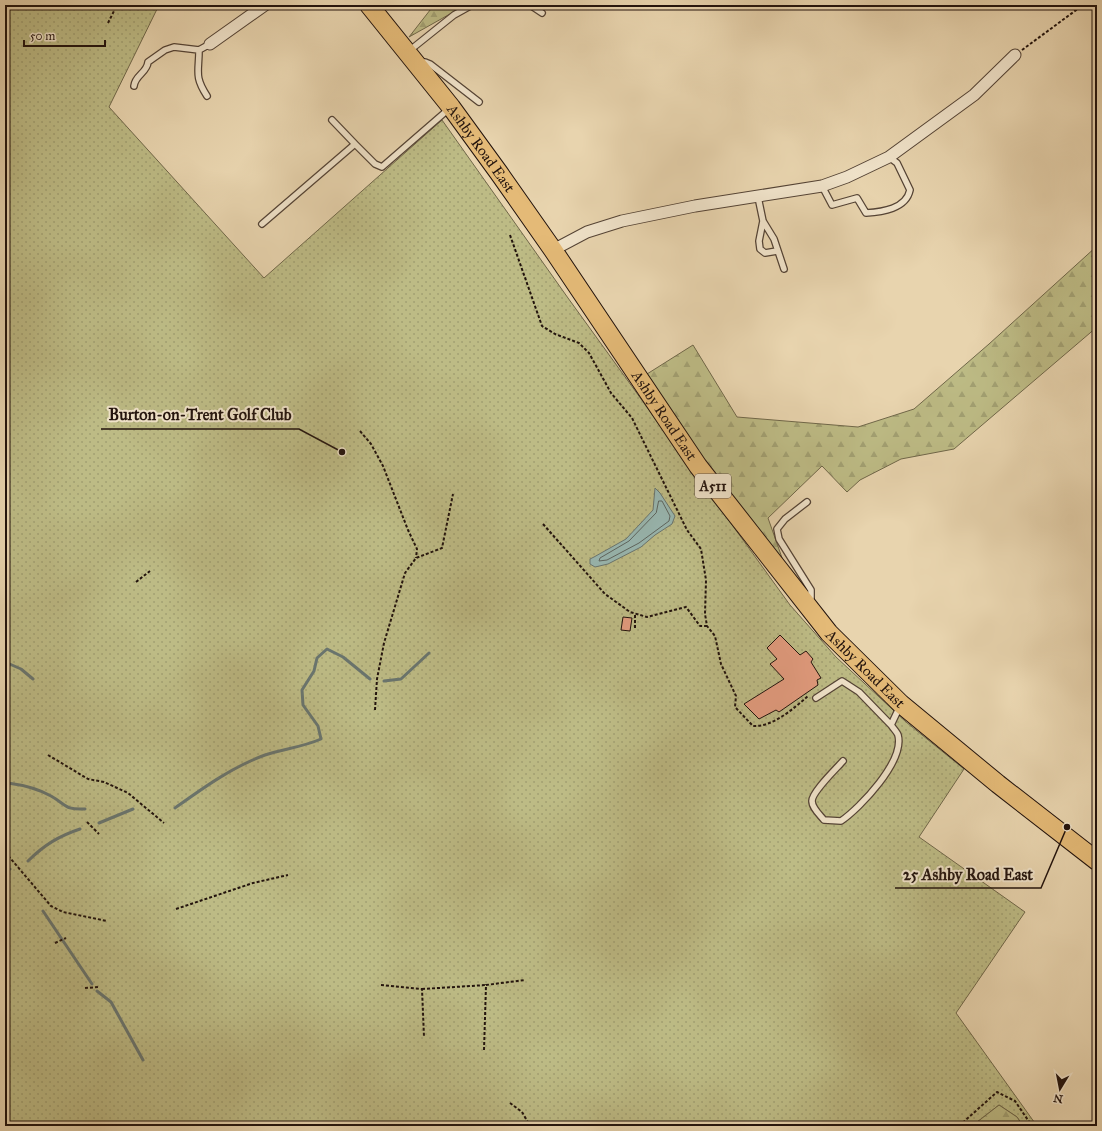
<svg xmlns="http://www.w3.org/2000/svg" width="1102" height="1131" font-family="'IM FELL Great Primer',serif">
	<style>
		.grass { fill: url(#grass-dots); stroke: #706749 }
		.forest { fill: url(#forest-firs); stroke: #706749 }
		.water { fill: #98b7b1; stroke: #69756f }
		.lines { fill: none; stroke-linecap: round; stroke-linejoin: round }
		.shore { stroke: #5d655f; stroke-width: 1 }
		.stream { stroke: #69756f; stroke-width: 3 }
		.building { fill: #e29b7e; stroke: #22130d }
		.service-casing { stroke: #544335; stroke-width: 8 }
		.minor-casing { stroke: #544335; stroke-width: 13 }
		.trunk-casing { stroke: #22130d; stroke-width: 20 }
		.path { stroke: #22130d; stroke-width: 2; stroke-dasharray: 3 2; stroke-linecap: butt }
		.service { stroke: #f0e3ca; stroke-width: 5.5 }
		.minor { stroke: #f0e3ca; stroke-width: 11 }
		.trunk { stroke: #e4ba77; stroke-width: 18 }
		.labels { text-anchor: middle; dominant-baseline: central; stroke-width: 4; stroke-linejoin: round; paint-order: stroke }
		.shield { fill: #f0e3ca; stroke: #605146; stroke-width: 1 }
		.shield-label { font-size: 14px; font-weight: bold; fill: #22130d }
		.street-label { font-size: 15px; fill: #22130d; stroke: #f0e3ca }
		.leader { fill: none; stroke: #22130d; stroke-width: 1.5 }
		.callout-dot { fill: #22130d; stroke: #f0e3ca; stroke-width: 1.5 }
		.callout-label { font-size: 16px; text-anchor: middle; font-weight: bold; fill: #22130d; stroke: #f0e3ca; stroke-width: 4; stroke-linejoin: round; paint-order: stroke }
	</style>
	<defs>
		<pattern id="grass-dots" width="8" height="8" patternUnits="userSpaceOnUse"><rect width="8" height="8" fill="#bdbb85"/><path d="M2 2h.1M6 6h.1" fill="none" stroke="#a2a072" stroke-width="1.8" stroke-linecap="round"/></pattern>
		<pattern id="forest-firs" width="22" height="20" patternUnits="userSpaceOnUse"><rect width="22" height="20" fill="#bdbb85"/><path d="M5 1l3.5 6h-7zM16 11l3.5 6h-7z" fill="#a2a072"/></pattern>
	</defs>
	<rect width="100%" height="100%" fill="#e8d4ae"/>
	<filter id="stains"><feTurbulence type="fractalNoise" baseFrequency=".005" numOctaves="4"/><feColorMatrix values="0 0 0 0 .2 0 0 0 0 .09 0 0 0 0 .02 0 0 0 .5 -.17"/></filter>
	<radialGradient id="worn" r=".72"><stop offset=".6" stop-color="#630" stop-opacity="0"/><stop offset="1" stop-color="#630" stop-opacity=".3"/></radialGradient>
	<!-- grass -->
	<path class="grass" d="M 5,5 L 159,5 L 109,107 L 264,278 L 442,120 L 568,298 L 790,605 L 836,657 L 906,722 L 964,769 L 919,837 L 1025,912 L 956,1013 L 1037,1126 L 1023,1126 L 1017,1117 L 999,1105 L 972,1126 L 5,1126 Z"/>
	<!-- forest -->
	<path class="forest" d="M 434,5 L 466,5 L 409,37 Z
		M 1097,246 L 1097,327 L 954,449 L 901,459 L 860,480 L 847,492 L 822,466 L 768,518 L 787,572 L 714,475 L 647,374 L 693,345 L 737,417 L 858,427 L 914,409 L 989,344 Z
		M 999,1105 L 1017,1117 L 1023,1126 L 972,1126 Z"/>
	<!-- water -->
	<path class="water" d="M 655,488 L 660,493 L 675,516 L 672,524 L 655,535 L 641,547 L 608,564 L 595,567 L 590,564 L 590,559 L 594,557 L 626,539 L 653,510 Z"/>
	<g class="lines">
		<!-- shore -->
		<path class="shore" d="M 659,501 L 662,501 L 670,516 L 669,521 L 639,543 L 607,560 L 599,561 L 600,558 L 629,541 L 656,513 Z"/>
		<!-- stream -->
		<path class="stream" d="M 5,662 L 21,669 L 33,679
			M 384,681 L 401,679 L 429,653
			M 8,783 C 23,785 37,788 51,796 C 67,805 64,810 85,809
			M 175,808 C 203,788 232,767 265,755 C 283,749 303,747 321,739 L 318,726 L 303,705 L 302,690 L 314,671 L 317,658 L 327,649 L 343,657 L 370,679
			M 99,823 L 133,809
			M 28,861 C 44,845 59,836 80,829
			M 5,872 L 10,869
			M 43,911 L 92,984
			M 97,991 L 111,1002 L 143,1060"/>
	</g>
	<!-- building -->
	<path class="building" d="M 623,617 L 632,618 L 630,631 L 621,630 Z
		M 780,635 L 800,655 L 806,651 L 813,659 L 811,662 L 821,678 L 817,680 L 818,685 L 779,712 L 776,710 L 759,719 L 744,704 L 784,679 L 770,664 L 777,659 L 767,648 Z"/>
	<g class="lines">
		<defs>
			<path id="service" d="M 530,5 L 542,13
				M 199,50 C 199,72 194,76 207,96
				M 409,51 L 454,15 L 472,5
				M 421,63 L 425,62 L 430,64 L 479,102
				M 134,86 C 135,75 147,73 148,62 L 165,50 L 174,47 L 199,50 L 210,44
				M 332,120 L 355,144
				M 822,186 L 832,205 L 857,198 L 866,213 C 882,212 906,209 910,190 L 897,163 L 889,157
				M 758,197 L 763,221 L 774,239 L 784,269
				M 763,221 L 759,241 L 760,249 L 765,253 L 777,251
				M 262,224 L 355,144 L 375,164 L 382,167 L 450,108
				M 807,502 L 785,519 L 777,529 L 779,539 L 811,590 L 811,598 L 807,600
				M 816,698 L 842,681 L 859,692 L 891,725
				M 843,761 C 836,769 812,792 812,801 C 812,808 820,815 824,820 L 841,821 C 860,808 905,761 898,735 C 897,732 893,728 891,725 L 900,706"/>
			<path id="minor" d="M 210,44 L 265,5
				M 553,250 L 587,232 L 622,221 L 695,206 L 822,186 L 847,177 L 889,157 L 974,95 L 1015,55"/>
			<g id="trunk">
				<path id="s1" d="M 369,5 L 451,107 L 499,173 L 553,250 L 698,466 L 829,633 L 901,704 L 998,784 L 1097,861"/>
			</g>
		</defs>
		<!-- service casing -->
		<use href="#service" class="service-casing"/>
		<!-- minor casing -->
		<use href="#minor" class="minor-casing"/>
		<!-- trunk casing -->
		<use href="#trunk" class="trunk-casing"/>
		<!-- path -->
		<path class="path" d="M 108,23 L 117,5
			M 1022,50 L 1083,5
			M 510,235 L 542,326 L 555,334 L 579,343 L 589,353 L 611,393 L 632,418 L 687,530 L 701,549 L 706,580 L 705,614 L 707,626 L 715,636 L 721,664 L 736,696 L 735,707 L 753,726 C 773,727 793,709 808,696
			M 360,431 L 371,444 L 383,466 L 408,530 L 417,549 L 416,558
			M 543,524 L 605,594 L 630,612 L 647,617 L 686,607 L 700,626 L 707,626
			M 136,582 L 150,571
			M 635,615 L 635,630
			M 375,710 L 377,679 L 384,643 L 405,573 L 416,558 L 442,548 L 453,494
			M 48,755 L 88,779 L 104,782 L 128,793 L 164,823
			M 87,822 L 99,834
			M 5,852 L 51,906 L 63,912 L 107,921
			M 176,909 L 253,883 L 288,875
			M 55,943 L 66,938
			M 381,985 L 422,989 L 424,1037
			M 85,988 L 99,987
			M 422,989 L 486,985
			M 484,1050 L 486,985 L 525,980
			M 510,1103 L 522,1112 L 530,1126
			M 959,1126 L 997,1092 L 1015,1101 L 1032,1126"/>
		<!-- service -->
		<use href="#service" class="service"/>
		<!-- minor -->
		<use href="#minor" class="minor"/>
		<!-- trunk -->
		<use href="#trunk" class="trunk"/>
	</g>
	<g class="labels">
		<!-- shield labels -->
		<rect class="shield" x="695" y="474" width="36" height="24" rx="3"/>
		<g class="shield-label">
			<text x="713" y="486">A511</text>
		</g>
		<!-- street labels -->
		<g class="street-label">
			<text stroke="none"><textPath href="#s1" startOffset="182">Ashby Road East</textPath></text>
			<text stroke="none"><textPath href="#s1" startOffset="506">Ashby Road East</textPath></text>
			<text stroke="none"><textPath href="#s1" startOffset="830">Ashby Road East</textPath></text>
		</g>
	</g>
	<!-- callouts -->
	<path class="leader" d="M342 452L299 429H101M1067 827L1041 888H895"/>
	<g class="callout-dot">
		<circle cx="342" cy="452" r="4"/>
		<circle cx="1067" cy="827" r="4"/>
	</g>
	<g class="callout-label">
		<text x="200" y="420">Burton-on-Trent Golf Club</text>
		<text x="968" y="880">25 Ashby Road East</text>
	</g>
	<!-- margin -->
	<rect width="1102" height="1131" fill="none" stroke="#e8d4ae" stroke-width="20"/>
	<rect x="6" y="6" width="1090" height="1119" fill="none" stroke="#22130d" stroke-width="2"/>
	<rect x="10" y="10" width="1082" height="1111" fill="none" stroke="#22130d"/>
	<!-- north arrow -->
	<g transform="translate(1060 1089) rotate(190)" stroke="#f0e3ca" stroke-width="3" paint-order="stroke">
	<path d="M0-3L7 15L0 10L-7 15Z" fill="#22130d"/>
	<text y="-6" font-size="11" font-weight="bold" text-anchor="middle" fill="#22130d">N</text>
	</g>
	<!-- scale -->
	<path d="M24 40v6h81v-6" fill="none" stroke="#22130d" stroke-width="2"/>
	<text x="30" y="40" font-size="12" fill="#22130d" stroke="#f0e3ca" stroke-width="3" paint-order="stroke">50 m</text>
	<rect width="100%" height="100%" filter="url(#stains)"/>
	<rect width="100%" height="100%" fill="url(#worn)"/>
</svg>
